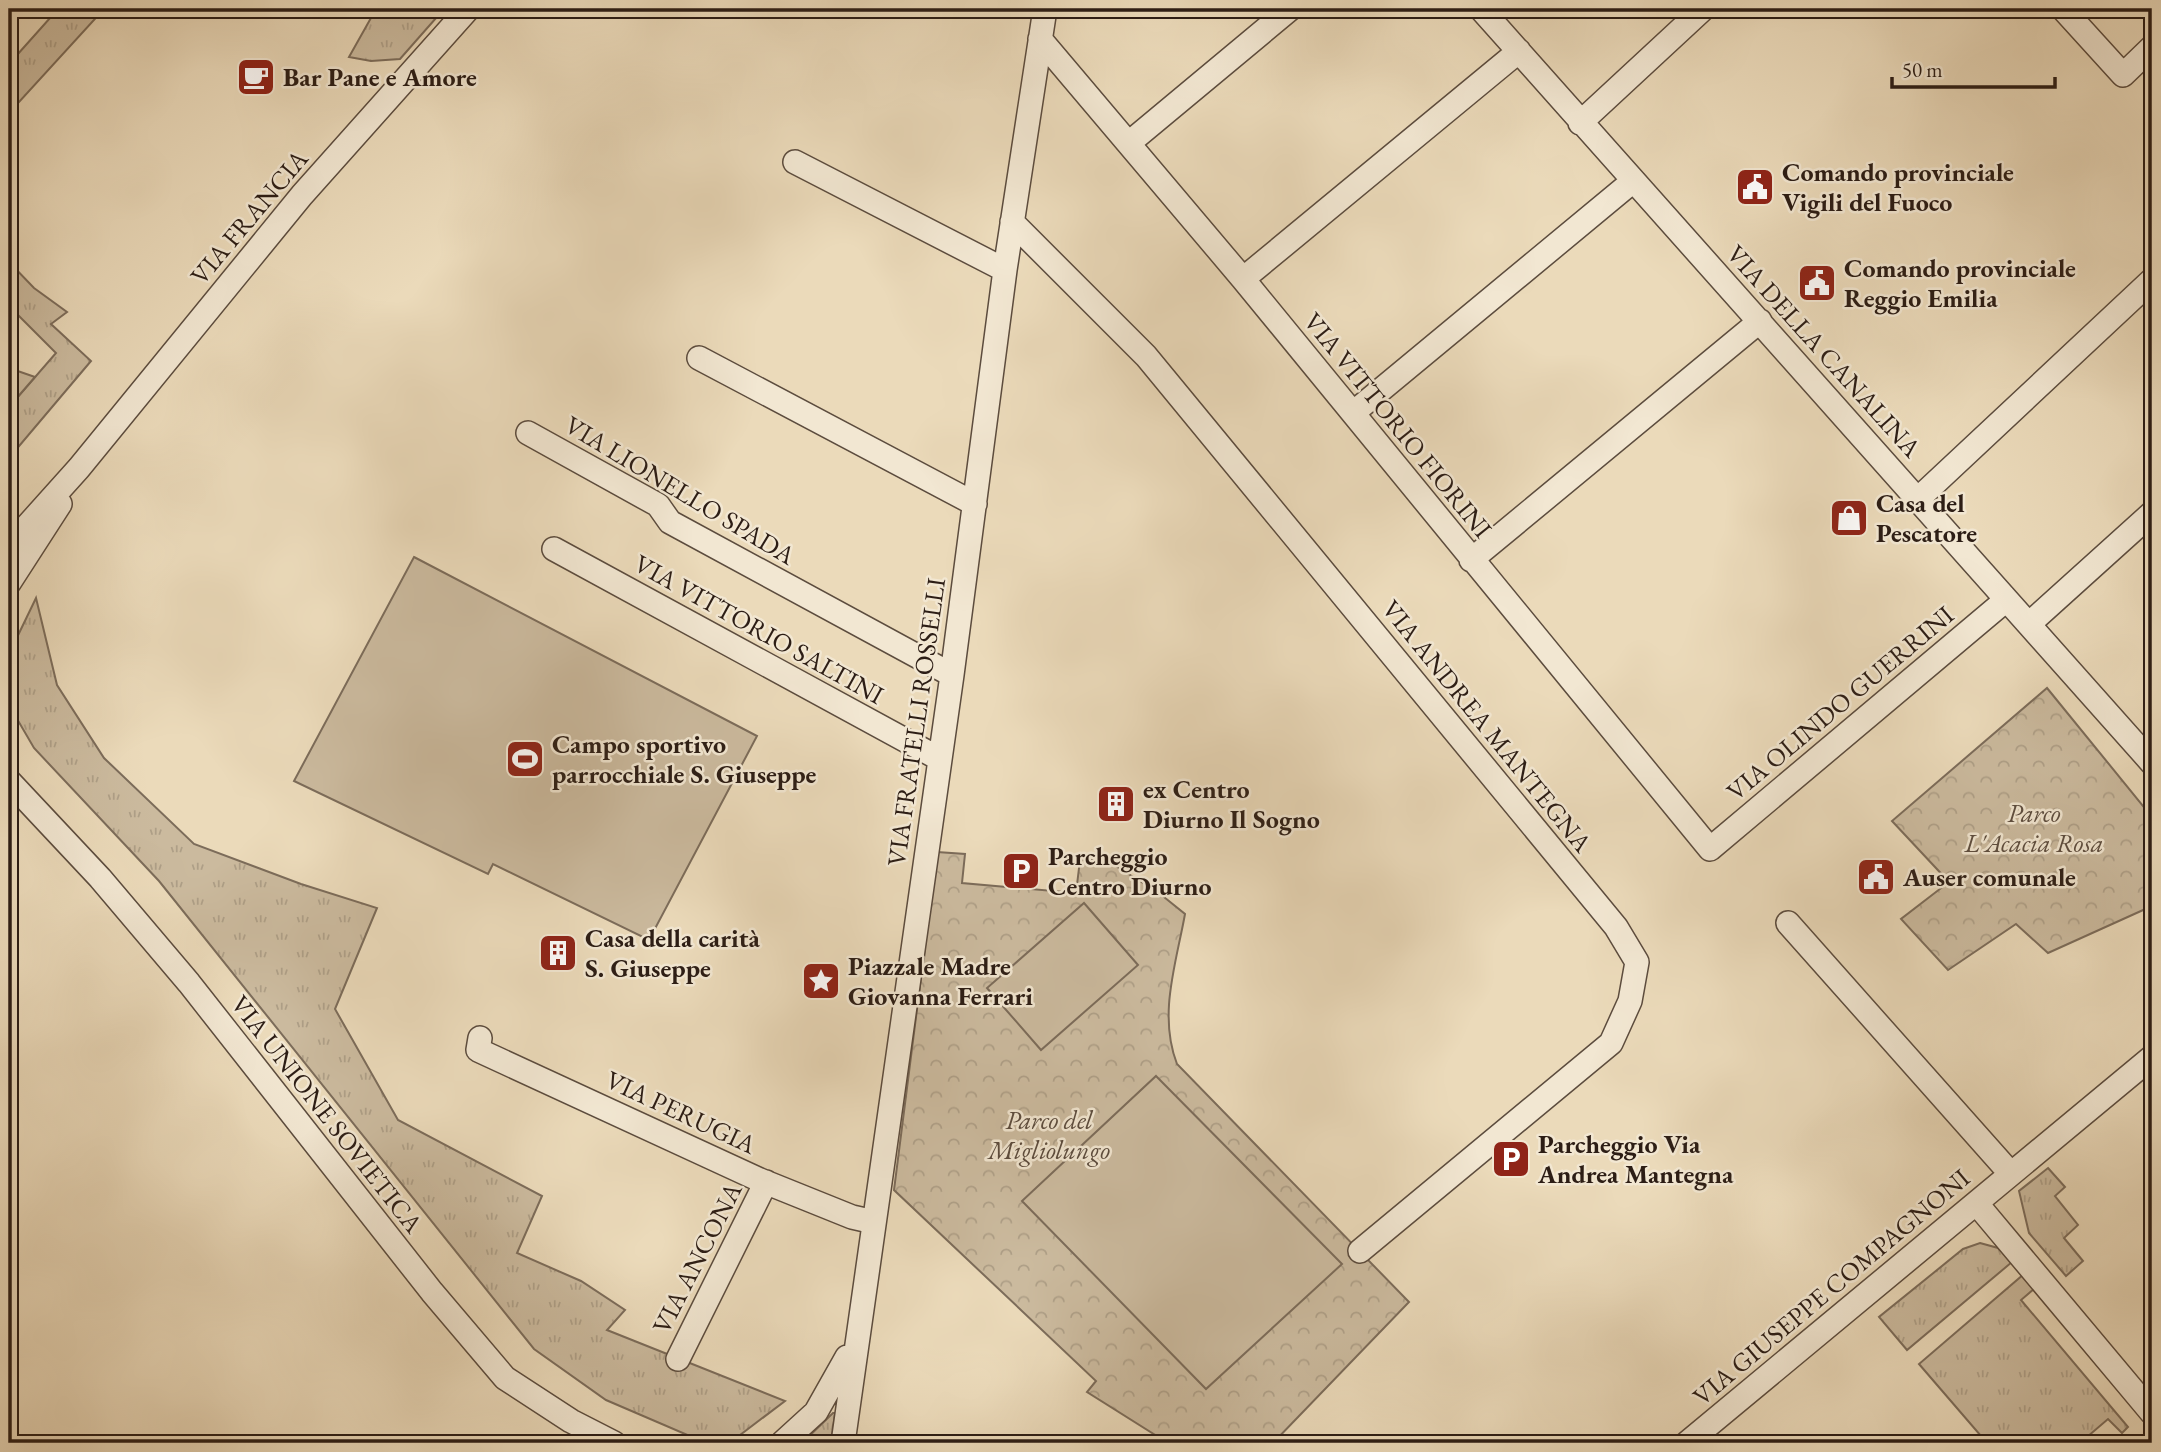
<svg xmlns="http://www.w3.org/2000/svg" width="2161" height="1452" font-family="'EB Garamond',serif">
	<style>
		.grass { fill: url(#grass-tufts); stroke: #7c6c5a; stroke-width: 2 }
		.forest { fill: url(#forest-crowns); stroke: #7c6c5a; stroke-width: 2 }
		.pitch { fill: #cbba9e; stroke: #7c6c5a; stroke-width: 2 }
		.lines { fill: none; stroke-linecap: round; stroke-linejoin: round }
		.minor-casing { stroke: #5c4c3e; stroke-width: 26 }
		.minor { stroke: #f2e7d2; stroke-width: 23 }
		.labels { text-anchor: middle; dominant-baseline: central; stroke-width: 5; stroke-linejoin: round; paint-order: stroke }
		.poi-label { font-size: 26px; font-weight: bold; fill: #2c1d15; stroke: #f2e7d2; text-anchor: start }
		.street-label { font-size: 26px; fill: #2c1d15; stroke: #f2e7d2 }
		.park-label { font-size: 26px; font-style: italic; fill: #5c4c3e; stroke: #f2e7d2 }
	</style>
	<defs>
		<pattern id="grass-tufts" width="24" height="20" patternUnits="userSpaceOnUse" patternTransform="scale(1.75)"><rect width="24" height="20" fill="#cbba9e"/><path d="M3 7l-1-3M5 7V3M7 7l1-3M15 17l-1-3M17 17v-4M19 17l1-3" fill="none" stroke="#ae9f87"/></pattern>
		<pattern id="forest-crowns" width="20" height="18" patternUnits="userSpaceOnUse" patternTransform="scale(1.75)"><rect width="20" height="18" fill="#cbba9e"/><path d="M2 6a3 3 0 1 1 6 0M12 15a3 3 0 1 1 6 0" fill="none" stroke="#ae9f87"/></pattern>
	</defs>
	<rect width="100%" height="100%" fill="#ebdaba"/>
	<filter id="stains"><feTurbulence type="fractalNoise" baseFrequency=".00286" numOctaves="4"/><feColorMatrix values="0 0 0 0 .2 0 0 0 0 .09 0 0 0 0 .02 0 0 0 .5 -.17"/></filter>
	<radialGradient id="worn" r=".72"><stop offset=".6" stop-color="#630" stop-opacity="0"/><stop offset="1" stop-color="#630" stop-opacity=".3"/></radialGradient>
	<!-- grass -->
	<path class="grass" d="M 58,9 L 104,9 L 9,113 L 9,64 Z
		M 376,9 L 444,9 L 400,59 L 371,61 L 349,57 Z
		M 9,262 L 34,288 L 67,312 L 51,324 L 91,361 L 9,458 L 9,407 L 56,353 L 9,306 Z
		M 36,598 L 57,685 L 104,758 L 194,844 L 301,884 L 377,908 L 335,1009 L 398,1120 L 542,1196 L 517,1253 L 581,1281 L 625,1310 L 607,1330 L 785,1401 L 740,1435 L 692,1437 L 606,1400 L 534,1349 L 159,881 L 34,748 L 13,712 L 9,654 Z
		M 2048,1168 L 2065,1187 L 2055,1196 L 2078,1225 L 2064,1238 L 2083,1261 L 2066,1276 L 2029,1233 L 2019,1191 Z
		M 1980,1243 L 1998,1248 L 2012,1262 L 1907,1350 L 1879,1317 L 1963,1249 Z
		M 2024,1274 L 2035,1288 L 2021,1300 L 2128,1427 L 2122,1433 L 2108,1419 L 2080,1443 L 1987,1443 L 1919,1364 Z
		M 833,1413 L 835,1413 L 831,1443 L 802,1443 Z"/>
	<!-- forest -->
	<path class="forest" d="M 9,368 L 35,377 L 9,407 Z
		M 2047,688 L 2152,817 L 2152,906 L 2048,953 L 2016,924 L 1948,970 L 1901,919 L 1949,882 L 1892,821 Z
		M 937,852 L 965,854 L 962,883 L 1076,893 L 1080,860 L 1106,860 L 1159,893 L 1185,914 C 1176,964 1158,1015 1177,1064 L 1409,1302 L 1273,1443 L 1168,1443 L 1087,1392 L 1096,1381 L 894,1190 Z"/>
	<!-- pitch -->
	<path class="pitch" d="M 414,557 L 757,736 L 649,940 L 493,864 L 488,874 L 294,781 Z
		M 1084,903 L 1138,965 L 1041,1050 L 987,988 Z
		M 1156,1076 L 1342,1264 L 1206,1389 L 1022,1201 Z"/>
	<g class="lines">
		<defs>
			<path id="minor" d="M 1481,9 L 2152,763
				M 2063,9 L 2123,75 L 2152,47
				M 1040,39 L 1243,279 L 1710,849 L 2006,600
				M 1580,123 L 1703,9
				M 1129,143 L 1290,9
				M 795,162 L 1005,270
				M 1012,222 L 1146,356 L 1616,927 L 1637,962 L 1630,1001 L 1611,1043 L 1360,1251
				M 1243,279 L 1519,51
				M 699,358 L 975,504
				M 1353,413 L 1633,181
				M 528,433 L 658,505 L 670,522 L 952,675
				M 1918,499 L 2152,280
				M 9,546 L 79,468 L 302,195 L 468,9
				M 554,549 L 938,758
				M 1471,560 L 1760,321
				M 9,583 L 60,504
				M 2029,624 L 2152,513
				M 9,781 L 100,878 L 189,983 L 432,1292 L 505,1378 L 571,1421 L 614,1443
				M 1788,923 L 2011,1174
				M 480,1038 L 478,1050 L 760,1180 L 852,1217 L 874,1222
				M 1977,1204 L 2152,1413
				M 678,1359 L 766,1182
				M 782,1443 L 816,1412 L 847,1357
				M 843,1443 L 952,675 L 1005,270 L 1045,9
				M 1687,1443 L 2152,1057"/>
		</defs>
		<!-- minor casing -->
		<use href="#minor" class="minor-casing"/>
		<!-- minor -->
		<use href="#minor" class="minor"/>
	</g>
	<!-- icons -->
	<defs>
		<symbol id="cafe-square" viewBox="-11 -11 22 22"><rect x="-9" y="-9" width="18" height="18" rx="4" fill="#8f2418" stroke="#f2e7d2"/><path d="M-5.5-4.5H6V0H3Q3 3.5 0 3.5H-2.5Q-5.5 3.5-5.5 0ZM3-3.2v2h1.7v-2ZM-6 4.5H4V6H-6Z" fill="#fff"/></symbol>
		<symbol id="civic-square" viewBox="-11 -11 22 22"><rect x="-9" y="-9" width="18" height="18" rx="4" fill="#8f2418" stroke="#f2e7d2"/><path d="M-.6-6.5H3V-4.5H.6V-3L4-1V1h2V6H-6V1h2V-1L-.6-3ZM-1.2 2.5V6h2.4V2.5Z" fill="#fff"/></symbol>
		<symbol id="shop-square" viewBox="-11 -11 22 22"><rect x="-9" y="-9" width="18" height="18" rx="4" fill="#8f2418" stroke="#f2e7d2"/><path d="M-5-2.5h2.3a2.7 3.5 0 0 1 5.4 0H5L5.5 6h-11ZM-1.5-2.5h3a1.5 2.3 0 0 0-3 0Z" fill="#fff"/></symbol>
		<symbol id="stadium-square" viewBox="-11 -11 22 22"><rect x="-9" y="-9" width="18" height="18" rx="4" fill="#8f2418" stroke="#f2e7d2"/><path d="M0-5a6.5 5 0 1 0 0 10a6.5 5 0 1 0 0-10ZM-3.5-1.8h7v3.6h-7Z" fill="#fff"/></symbol>
		<symbol id="building-square" viewBox="-11 -11 22 22"><rect x="-9" y="-9" width="18" height="18" rx="4" fill="#8f2418" stroke="#f2e7d2"/><path d="M-4-6H4V6H1V3H-1V6H-4ZM-2.5-4.3h1.7v1.8h-1.7ZM.8-4.3h1.7v1.8H.8ZM-2.5-1h1.7V.8h-1.7ZM.8-1h1.7V.8H.8Z" fill="#fff"/></symbol>
		<symbol id="parking-square" viewBox="-11 -11 22 22"><rect x="-9" y="-9" width="18" height="18" rx="4" fill="#8f2418" stroke="#f2e7d2"/><path d="M-3.5-5.5H1a3.5 3.5 0 0 1 0 7H-1V5.5H-3.5ZM-1-3.4V-.6H.8a1.4 1.4 0 0 0 0-2.8Z" fill="#fff"/></symbol>
		<symbol id="sight-square" viewBox="-11 -11 22 22"><rect x="-9" y="-9" width="18" height="18" rx="4" fill="#8f2418" stroke="#f2e7d2"/><path d="M0-6L1.8-2.2L6-1.7L2.9 1.2L3.7 5.4L0 3.3L-3.7 5.4L-2.9 1.2L-6-1.7L-1.8-2.2Z" fill="#fff"/></symbol>
	</defs>
	<g fill-rule="evenodd">
		<use href="#cafe-square" x="234" y="55" width="44" height="44"/>
		<use href="#civic-square" x="1733" y="165" width="44" height="44"/>
		<use href="#civic-square" x="1795" y="261" width="44" height="44"/>
		<use href="#shop-square" x="1827" y="496" width="44" height="44"/>
		<use href="#stadium-square" x="503" y="737" width="44" height="44"/>
		<use href="#building-square" x="1094" y="782" width="44" height="44"/>
		<use href="#parking-square" x="999" y="849" width="44" height="44"/>
		<use href="#civic-square" x="1854" y="855" width="44" height="44"/>
		<use href="#building-square" x="536" y="931" width="44" height="44"/>
		<use href="#sight-square" x="799" y="959" width="44" height="44"/>
		<use href="#parking-square" x="1489" y="1137" width="44" height="44"/>
	</g>
	<g class="labels">
		<!-- poi labels -->
		<g class="poi-label">
			<text x="283" y="77">Bar Pane e Amore</text>
			<text x="1782" y="172">Comando provinciale<tspan x="1782" dy="30">Vigili del Fuoco</tspan></text>
			<text x="1844" y="268">Comando provinciale<tspan x="1844" dy="30">Reggio Emilia</tspan></text>
			<text x="1876" y="503">Casa del<tspan x="1876" dy="30">Pescatore</tspan></text>
			<text x="552" y="744">Campo sportivo<tspan x="552" dy="30">parrocchiale S. Giuseppe</tspan></text>
			<text x="1143" y="789">ex Centro<tspan x="1143" dy="30">Diurno Il Sogno</tspan></text>
			<text x="1048" y="856">Parcheggio<tspan x="1048" dy="30">Centro Diurno</tspan></text>
			<text x="1903" y="877">Auser comunale</text>
			<text x="585" y="938">Casa della carità<tspan x="585" dy="30">S. Giuseppe</tspan></text>
			<text x="848" y="966">Piazzale Madre<tspan x="848" dy="30">Giovanna Ferrari</tspan></text>
			<text x="1538" y="1144">Parcheggio Via<tspan x="1538" dy="30">Andrea Mantegna</tspan></text>
		</g>
		<!-- street labels -->
		<g class="street-label">
			<text transform="translate(249 217) rotate(-50)">VIA FRANCIA</text>
			<text transform="translate(1824 351) rotate(48)">VIA DELLA CANALINA</text>
			<text transform="translate(1398 425) rotate(51)">VIA VITTORIO FIORINI</text>
			<text transform="translate(680 490) rotate(31)">VIA LIONELLO SPADA</text>
			<text transform="translate(759 629) rotate(29)">VIA VITTORIO SALTINI</text>
			<text transform="translate(1840 703) rotate(-40)">VIA OLINDO GUERRINI</text>
			<text transform="translate(916 722) rotate(-82)">VIA FRATELLI ROSSELLI</text>
			<text transform="translate(1487 726) rotate(51)">VIA ANDREA MANTEGNA</text>
			<text transform="translate(681 1112) rotate(25)">VIA PERUGIA</text>
			<text transform="translate(327 1114) rotate(52)">VIA UNIONE SOVIETICA</text>
			<text transform="translate(697 1258) rotate(-63)">VIA ANCONA</text>
			<text transform="translate(1831 1287) rotate(-40)">VIA GIUSEPPE COMPAGNONI</text>
		</g>
		<!-- park labels -->
		<g class="park-label">
			<text x="2034" y="813">Parco<tspan x="2034" dy="30">L'Acacia Rosa</tspan></text>
			<text x="1049" y="1120">Parco del<tspan x="1049" dy="30">Migliolungo</tspan></text>
		</g>
	</g>
	<!-- margin -->
	<rect width="2161" height="1452" fill="none" stroke="#ebdaba" stroke-width="35"/>
	<rect x="10" y="10" width="2140" height="1431" fill="none" stroke="#2c1d15" stroke-width="3.5"/>
	<rect x="18" y="18" width="2126" height="1417" fill="none" stroke="#2c1d15" stroke-width="2"/>
	<!-- scale -->
	<path d="M1892 77v10h163v-10" fill="none" stroke="#2c1d15" stroke-width="3.5"/>
	<text x="1902" y="77" font-size="21" fill="#2c1d15" stroke="#f2e7d2" stroke-width="5" paint-order="stroke">50 m</text>
	<rect width="100%" height="100%" filter="url(#stains)"/>
	<rect width="100%" height="100%" fill="url(#worn)"/>
</svg>
